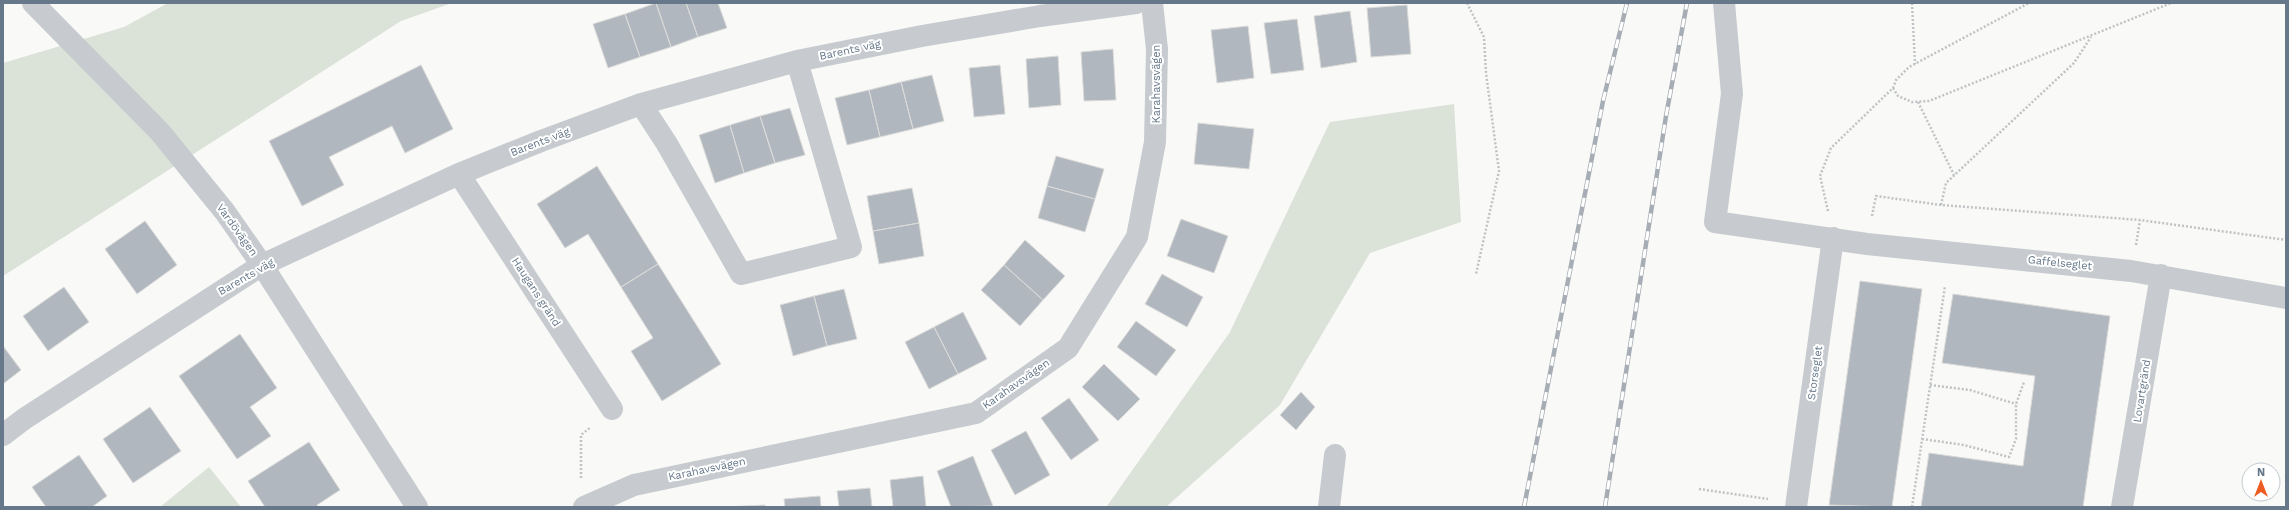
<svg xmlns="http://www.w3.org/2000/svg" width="2289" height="510" font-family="'Work Sans',sans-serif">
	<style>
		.green { fill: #dbe2d8 }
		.building { fill: #b0b7be; stroke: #dbdbd9 }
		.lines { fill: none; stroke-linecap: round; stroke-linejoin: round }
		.path { stroke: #c0c3c5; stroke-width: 2.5; stroke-dasharray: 2 2; stroke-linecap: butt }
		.minor { stroke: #c7cbcf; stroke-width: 22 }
		.rail-casing { stroke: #a7adb4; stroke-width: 4.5 }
		.rail { stroke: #fff; stroke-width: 3; stroke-dasharray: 9; stroke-linecap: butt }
		.labels { text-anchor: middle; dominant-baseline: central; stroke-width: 4; stroke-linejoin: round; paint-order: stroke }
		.street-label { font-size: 11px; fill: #67788a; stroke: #fff }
	</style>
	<rect width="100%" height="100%" fill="#f9f9f7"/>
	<!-- green -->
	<path class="green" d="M 168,3 L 452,3 L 401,21 L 3,276 L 3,63 L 124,27 Z
		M 1454,104 L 1461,222 L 1370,253 L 1280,405 L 1166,507 L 1103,507 L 1107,506 L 1230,332 L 1330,122 Z
		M 209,467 L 241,507 L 160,507 Z"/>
	<!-- building -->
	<path class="building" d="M 656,3 L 686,3 L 698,37 L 671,47 Z
		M 656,3 L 671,47 L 640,57 L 625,14 Z
		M 686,3 L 718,3 L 727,28 L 698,37 Z
		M 1407,5 L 1411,54 L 1371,57 L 1367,8 Z
		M 1350,11 L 1357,62 L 1321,68 L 1314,16 Z
		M 625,14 L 640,57 L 608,68 L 593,24 Z
		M 1297,19 L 1304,70 L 1271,74 L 1264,23 Z
		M 1248,26 L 1254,78 L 1217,83 L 1211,30 Z
		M 1113,49 L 1116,100 L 1084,101 L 1081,52 Z
		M 1058,56 L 1061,105 L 1029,108 L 1026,59 Z
		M 421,65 L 453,129 L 405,153 L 392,126 L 329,157 L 344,185 L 302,206 L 269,141 Z
		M 1000,65 L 1005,114 L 974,117 L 969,68 Z
		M 932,75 L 944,121 L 913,129 L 901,82 Z
		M 901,82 L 913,129 L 880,137 L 869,90 Z
		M 869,90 L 880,137 L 847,145 L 835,98 Z
		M 790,108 L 805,155 L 775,163 L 760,116 Z
		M 760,116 L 775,163 L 744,173 L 730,125 Z
		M 1198,123 L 1254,129 L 1249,169 L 1194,164 Z
		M 730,125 L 744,173 L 715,183 L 699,135 Z
		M 1056,156 L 1104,169 L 1095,199 L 1047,186 Z
		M 597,166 L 658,264 L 621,287 L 588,234 L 565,248 L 537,204 Z
		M 1047,186 L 1095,199 L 1085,232 L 1038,218 Z
		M 912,188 L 919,223 L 873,231 L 867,196 Z
		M 1181,219 L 1228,236 L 1214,273 L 1167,256 Z
		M 145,221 L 177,265 L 137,294 L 105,249 Z
		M 919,223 L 924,256 L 879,264 L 873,231 Z
		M 1025,240 L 1065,276 L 1043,300 L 1004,265 Z
		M 658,264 L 721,364 L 662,401 L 631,351 L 653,338 L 621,287 Z
		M 1004,265 L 1043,300 L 1020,326 L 981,290 Z
		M 1162,274 L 1203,297 L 1187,327 L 1145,304 Z
		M 1860,281 L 1922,289 L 1892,507 L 1829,505 Z
		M 64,287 L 89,322 L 48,351 L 23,316 Z
		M 844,289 L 857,339 L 827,346 L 814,296 Z
		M 1953,294 L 2110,316 L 2083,507 L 1921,507 L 1929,453 L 2023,466 L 2035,376 L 1942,363 Z
		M 814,296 L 827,346 L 793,356 L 780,305 Z
		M 963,312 L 987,359 L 958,374 L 934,327 Z
		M 1136,321 L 1176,350 L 1156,376 L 1117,347 Z
		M 934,327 L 958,374 L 929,389 L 905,342 Z
		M 240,334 L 277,388 L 250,407 L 271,436 L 237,459 L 179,376 Z
		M 3,346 L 21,370 L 3,384 Z
		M 1104,364 L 1140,399 L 1118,421 L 1082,387 Z
		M 1301,392 L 1315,407 L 1296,430 L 1280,415 Z
		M 1069,398 L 1099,440 L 1071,460 L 1041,418 Z
		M 150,407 L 181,451 L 133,483 L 103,439 Z
		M 1026,431 L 1050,475 L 1015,495 L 991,450 Z
		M 309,442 L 340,490 L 317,505 L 318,507 L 265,507 L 248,481 Z
		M 79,455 L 107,496 L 92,507 L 46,507 L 32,487 Z
		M 973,456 L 993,506 L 951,507 L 937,471 Z
		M 923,476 L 926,507 L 893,507 L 890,480 Z
		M 870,488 L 872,507 L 839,507 L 837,491 Z
		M 820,496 L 821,507 L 785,507 L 784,499 Z
		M 765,505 L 765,507 L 724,507 Z"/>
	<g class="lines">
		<!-- path -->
		<path class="path" d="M 1467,3 L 1484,37 L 1486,73 L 1499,171 L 1476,274
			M 1912,3 L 1915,64
			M 1893,88 L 1898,96 L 1912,102 L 1929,101 L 2171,3
			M 1918,102 L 1954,175
			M 1941,205 L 1946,183 L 2074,63 L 2091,37
			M 1828,211 L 1820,176 L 1831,148 L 1893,88 L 1896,80 L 1909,67 L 2029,3
			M 1872,216 L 1876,196 L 1941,205 L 2140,220 L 2286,240
			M 2136,245 L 2140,220
			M 1930,385 L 1970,390 L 2016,404
			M 1922,439 L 1964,445 L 2009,457 L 2016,439 L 2016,404 L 2024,382
			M 581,478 L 581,435 L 591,427
			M 1699,489 L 1768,499
			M 1912,507 L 1945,286"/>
		<!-- minor -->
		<path class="minor" d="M 33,3 L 160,132 L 225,212 L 262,265 L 417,507
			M 1724,3 L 1732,94 L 1715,222 L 1867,244 L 2131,271 L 2286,298
			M 641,104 L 667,144 L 741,274 L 851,247 L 797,61
			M 459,174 L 612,409
			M 3,435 L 24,419 L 262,265 L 459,174 L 541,141 L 641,104 L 797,61 L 922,36 L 1040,16 L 1136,3
			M 584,507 L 634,485 L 976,413 L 1068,348 L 1137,237 L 1155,142 L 1157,49 L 1152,3
			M 1329,507 L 1335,455
			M 1796,507 L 1833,238
			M 2122,507 L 2161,275"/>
		<defs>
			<path id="rail" d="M 1524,507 L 1603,101 L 1627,3
				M 1605,507 L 1666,116 L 1687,3"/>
		</defs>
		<!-- rail casing -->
		<use href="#rail" class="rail-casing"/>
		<!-- rail -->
		<use href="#rail" class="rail"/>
	</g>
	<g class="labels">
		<!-- street labels -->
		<g class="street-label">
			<text transform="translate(850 50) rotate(-12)">Barents väg</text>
			<text transform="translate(1156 84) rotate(-90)">Karahavsvägen</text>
			<text transform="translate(540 142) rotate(-21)">Barents väg</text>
			<text transform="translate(237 230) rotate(54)">Vardövägen</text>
			<text transform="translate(2060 263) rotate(6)">Gaffelseglet</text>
			<text transform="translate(246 277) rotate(-30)">Barents väg</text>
			<text transform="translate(536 292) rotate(57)">Haugans gränd</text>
			<text transform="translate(1815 373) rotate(-82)">Storseglet</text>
			<text transform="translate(1016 384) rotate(-35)">Karahavsvägen</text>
			<text transform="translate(2142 391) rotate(-81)">Lovartgränd</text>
			<text transform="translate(707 469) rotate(-12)">Karahavsvägen</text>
		</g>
	</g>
	<!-- border -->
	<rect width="2289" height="510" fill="none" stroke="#67788a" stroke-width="8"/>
	<!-- north arrow -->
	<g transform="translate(2261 482)"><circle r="19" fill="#ffffff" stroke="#c2c9d0"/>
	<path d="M0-3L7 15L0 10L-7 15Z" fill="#ed5d23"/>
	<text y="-6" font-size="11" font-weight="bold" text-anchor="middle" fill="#67788a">N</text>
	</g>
</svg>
